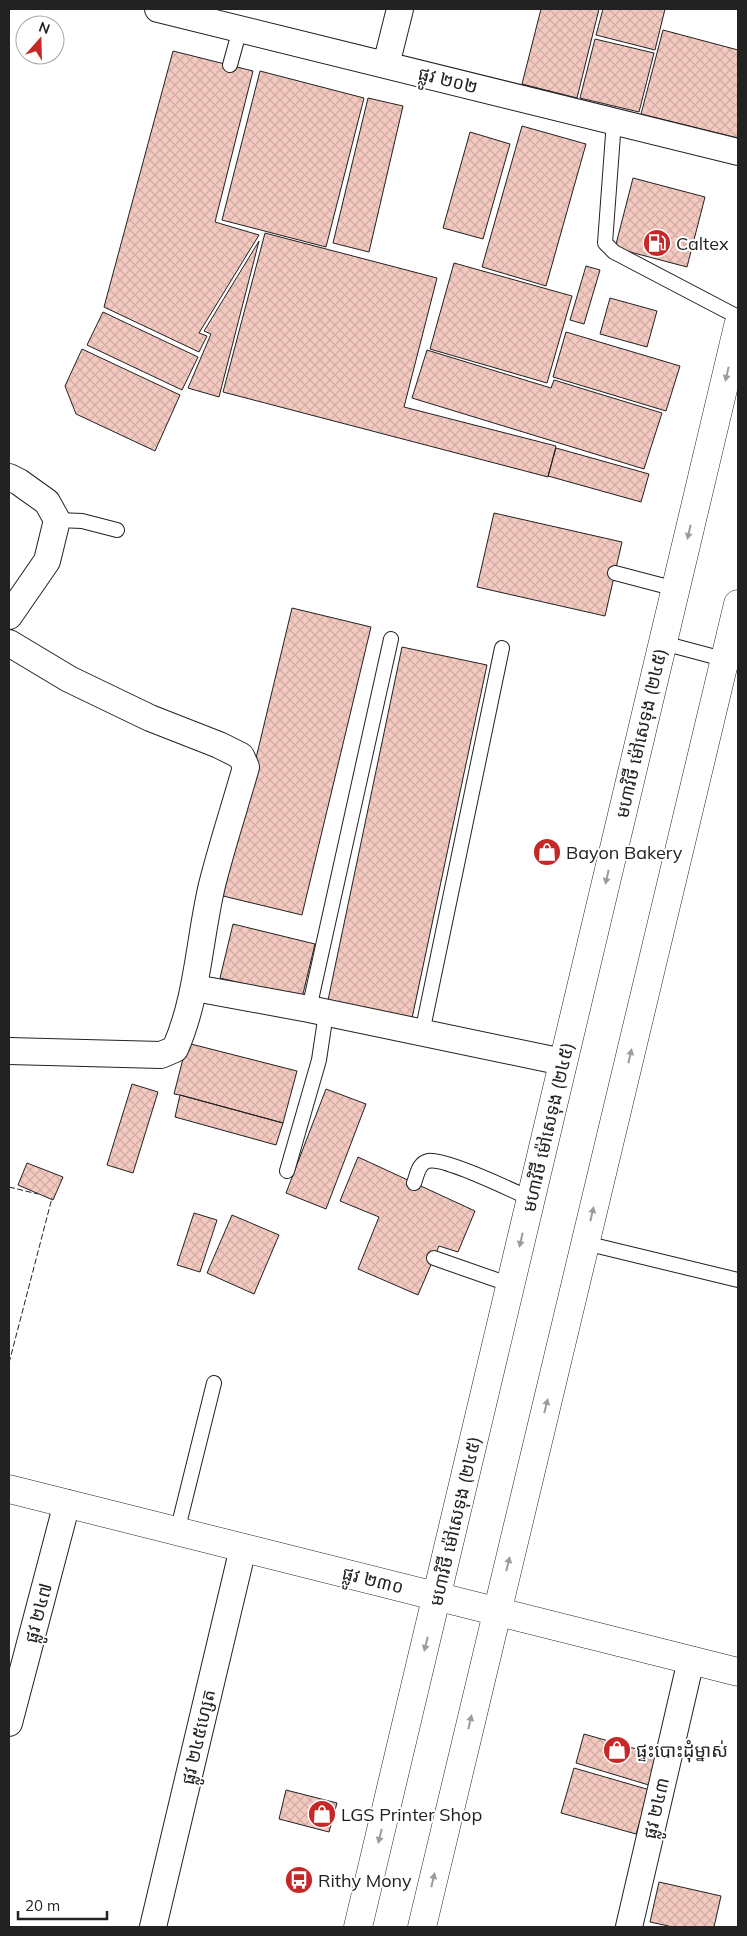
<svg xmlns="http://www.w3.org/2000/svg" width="747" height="1936" font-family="Mulish,'Noto Sans Khmer',sans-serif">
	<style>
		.building { fill: url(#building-cross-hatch); stroke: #222 }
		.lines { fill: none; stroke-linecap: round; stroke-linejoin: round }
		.service-casing { stroke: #222; stroke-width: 16 }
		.minor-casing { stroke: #222; stroke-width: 28 }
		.tertiary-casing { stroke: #222; stroke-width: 29 }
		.secondary-casing { stroke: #222; stroke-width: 29 }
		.service { stroke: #fff; stroke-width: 14 }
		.minor { stroke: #fff; stroke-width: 26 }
		.tertiary { stroke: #fff; stroke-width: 28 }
		.secondary { stroke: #fff; stroke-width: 28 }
		.fence { stroke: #222; stroke-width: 1; stroke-dasharray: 6 2.5; stroke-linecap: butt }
		.oneway { fill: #9c9c9c }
		.labels { text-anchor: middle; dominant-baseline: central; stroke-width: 4; stroke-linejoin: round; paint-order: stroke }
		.street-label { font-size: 18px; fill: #222; stroke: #fff }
		.poi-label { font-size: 18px; fill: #222; stroke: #fff; text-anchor: start }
	</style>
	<defs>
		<pattern id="building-cross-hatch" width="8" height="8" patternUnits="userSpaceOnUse" patternTransform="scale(1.25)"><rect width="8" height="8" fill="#f3c9c0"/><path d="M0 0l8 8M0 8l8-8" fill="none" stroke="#d0aca5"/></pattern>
	</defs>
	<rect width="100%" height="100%" fill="#fff"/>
	<!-- building -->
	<path class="building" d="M 541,9 L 599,9 L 577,98 L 522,84 Z
		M 603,9 L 665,9 L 655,50 L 596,35 Z
		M 663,30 L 738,50 L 738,138 L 641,114 Z
		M 595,39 L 654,53 L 639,112 L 580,98 Z
		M 173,51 L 253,71 L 215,222 L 259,235 L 199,333 L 207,336 L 199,352 L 104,307 Z
		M 260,71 L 364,98 L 326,247 L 222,220 Z
		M 368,98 L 403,106 L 369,252 L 333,243 Z
		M 522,126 L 586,144 L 546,286 L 482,267 Z
		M 470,132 L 510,144 L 483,239 L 443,228 Z
		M 633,178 L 705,197 L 687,267 L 615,248 Z
		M 265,233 L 437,278 L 404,407 L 556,446 L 548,477 L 223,392 Z
		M 259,241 L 219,397 L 188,388 L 211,334 L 204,331 Z
		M 454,263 L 572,296 L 547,383 L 430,349 Z
		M 586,266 L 600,270 L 584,324 L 570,320 Z
		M 610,298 L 657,311 L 647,347 L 600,334 Z
		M 103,312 L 198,357 L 182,390 L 87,345 Z
		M 566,332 L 680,366 L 666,411 L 553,377 Z
		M 82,349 L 180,395 L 155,451 L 76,414 L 65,386 Z
		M 427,350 L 551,388 L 554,380 L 662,413 L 644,469 L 412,398 Z
		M 556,448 L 649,474 L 641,502 L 548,476 Z
		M 494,513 L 622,542 L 605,616 L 477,587 Z
		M 292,608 L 371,627 L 302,915 L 223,896 Z
		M 402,647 L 487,665 L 411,1023 L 327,1005 Z
		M 233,924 L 315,944 L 302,998 L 220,978 Z
		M 187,1043 L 297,1071 L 283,1123 L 180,1095 L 174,1094 Z
		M 132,1084 L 158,1092 L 133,1173 L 107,1165 Z
		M 326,1089 L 366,1104 L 326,1209 L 286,1193 Z
		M 180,1095 L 283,1123 L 276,1145 L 175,1117 Z
		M 358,1157 L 475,1211 L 458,1252 L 439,1246 L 418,1295 L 358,1269 L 379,1217 L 340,1201 Z
		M 27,1163 L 63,1177 L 53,1200 L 18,1185 Z
		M 194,1213 L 217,1220 L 200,1272 L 177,1265 Z
		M 232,1215 L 279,1235 L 254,1294 L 207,1273 Z
		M 584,1734 L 661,1756 L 652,1786 L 576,1763 Z
		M 574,1768 L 650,1790 L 636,1834 L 561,1813 Z
		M 286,1790 L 337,1803 L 329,1832 L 279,1819 Z
		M 659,1882 L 721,1896 L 714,1927 L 673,1927 L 650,1922 Z"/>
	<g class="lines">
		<defs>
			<path id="service" d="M 230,65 L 240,29
				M 614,121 L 605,243 L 614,252 L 738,317
				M 57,520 L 82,521 L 117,530
				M 615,573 L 676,589
				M 663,643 L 738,663
				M 309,1009 L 391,639
				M 422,1033 L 502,648
				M 287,1171 L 319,1060 L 326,1013
				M 414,1183 C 417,1176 418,1163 428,1161 C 443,1157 514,1191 531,1199
				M 585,1243 L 738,1280
				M 434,1258 L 511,1285
				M 177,1532 L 214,1383"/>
			<path id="minor" d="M 158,9 L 738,152
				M 386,65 L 400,9
				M 9,477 L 19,482 L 47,502 L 57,520 L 47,561 L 9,616
				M 9,643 L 69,679 L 150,718 L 219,745 L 241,756 L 246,767 C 235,806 222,845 212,885 C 199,940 198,997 175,1049 L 161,1055 L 9,1051
				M 195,988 L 309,1009 L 563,1062
				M 9,1723 L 67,1503
				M 153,1927 L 243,1548
				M 629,1927 L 691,1660"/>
			<path id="tertiary" d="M 9,1489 L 738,1672"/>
			<path id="secondary" d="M 358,1927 L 738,326
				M 422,1927 L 738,604"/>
		</defs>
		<!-- service casing -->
		<use href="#service" class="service-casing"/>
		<!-- minor casing -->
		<use href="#minor" class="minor-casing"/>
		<!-- tertiary casing -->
		<use href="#tertiary" class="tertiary-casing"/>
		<!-- secondary casing -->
		<use href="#secondary" class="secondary-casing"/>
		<!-- service -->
		<use href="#service" class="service"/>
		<!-- minor -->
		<use href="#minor" class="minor"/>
		<!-- tertiary -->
		<use href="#tertiary" class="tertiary"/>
		<!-- secondary -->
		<use href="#secondary" class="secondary"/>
		<!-- fence -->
		<path class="fence" d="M 9,1187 L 38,1194
			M 9,1363 L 52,1198"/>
	</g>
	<!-- one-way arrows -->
	<defs><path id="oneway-solid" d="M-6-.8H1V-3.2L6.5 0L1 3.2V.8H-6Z" transform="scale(1.25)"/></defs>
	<g class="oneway">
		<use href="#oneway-solid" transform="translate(727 374) rotate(103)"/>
		<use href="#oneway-solid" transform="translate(689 532) rotate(103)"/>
		<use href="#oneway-solid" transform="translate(607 877) rotate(103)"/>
		<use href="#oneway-solid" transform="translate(630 1056) rotate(-77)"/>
		<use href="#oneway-solid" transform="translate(592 1214) rotate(-77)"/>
		<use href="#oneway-solid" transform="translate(521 1240) rotate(103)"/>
		<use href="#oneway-solid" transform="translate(546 1406) rotate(-76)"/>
		<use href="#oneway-solid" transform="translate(508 1564) rotate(-76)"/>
		<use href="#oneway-solid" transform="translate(426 1644) rotate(104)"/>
		<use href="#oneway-solid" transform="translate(470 1722) rotate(-77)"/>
		<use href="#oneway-solid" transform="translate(380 1836) rotate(104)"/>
		<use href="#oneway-solid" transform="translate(433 1880) rotate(-77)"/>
	</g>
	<!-- icons -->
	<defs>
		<symbol id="fuel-disc" viewBox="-11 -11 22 22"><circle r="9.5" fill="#c62828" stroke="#fff"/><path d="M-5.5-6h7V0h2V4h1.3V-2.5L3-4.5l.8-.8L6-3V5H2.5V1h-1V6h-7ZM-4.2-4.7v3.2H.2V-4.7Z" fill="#fff"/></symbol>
		<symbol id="shop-disc" viewBox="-11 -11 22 22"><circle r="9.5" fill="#c62828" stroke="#fff"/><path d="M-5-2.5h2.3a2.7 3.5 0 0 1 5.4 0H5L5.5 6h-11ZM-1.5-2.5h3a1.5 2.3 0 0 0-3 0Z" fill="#fff"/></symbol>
		<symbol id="bus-disc" viewBox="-11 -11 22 22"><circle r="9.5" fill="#c62828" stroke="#fff"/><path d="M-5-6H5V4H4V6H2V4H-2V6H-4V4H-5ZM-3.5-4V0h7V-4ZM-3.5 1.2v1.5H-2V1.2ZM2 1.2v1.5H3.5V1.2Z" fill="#fff"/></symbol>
	</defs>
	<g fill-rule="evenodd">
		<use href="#fuel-disc" x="641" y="227" width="32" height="32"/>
		<use href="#shop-disc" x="531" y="836" width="32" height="32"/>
		<use href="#shop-disc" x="601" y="1734" width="32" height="32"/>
		<use href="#shop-disc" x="306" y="1798" width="32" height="32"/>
		<use href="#bus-disc" x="283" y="1864" width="32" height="32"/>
	</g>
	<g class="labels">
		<!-- street labels -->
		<g class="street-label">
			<text transform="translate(448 80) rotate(14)">ផ្លូវ ២០២</text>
			<text transform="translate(641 733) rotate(-77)">មហាវិថី ម៉ៅសេទុង (២៤៥)</text>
			<text transform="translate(548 1127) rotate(-77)">មហាវិថី ម៉ៅសេទុង (២៤៥)</text>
			<text transform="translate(455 1521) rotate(-77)">មហាវិថី ម៉ៅសេទុង (២៤៥)</text>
			<text transform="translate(373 1580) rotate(14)">ផ្លូវ ២៣០</text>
			<text transform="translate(38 1613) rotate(-75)">ផ្លូវ ២៤៧</text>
			<text transform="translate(198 1737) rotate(-77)">ផ្លូវ ២៤៥ហ្សេត</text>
			<text transform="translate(656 1808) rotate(-77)">ផ្លូវ ២៤៣</text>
		</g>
		<!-- poi labels -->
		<g class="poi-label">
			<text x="676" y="243">Caltex</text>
			<text x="566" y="852">Bayon Bakery</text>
			<text x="636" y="1750">ផ្ទះបោះដុំម្នាស់</text>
			<text x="341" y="1814">LGS Printer Shop</text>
			<text x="318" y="1880">Rithy Mony</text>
		</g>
	</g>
	<!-- border -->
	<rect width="747" height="1936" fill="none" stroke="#222222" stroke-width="20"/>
	<!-- north arrow -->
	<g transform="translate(40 40) rotate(20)"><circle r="24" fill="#ffffff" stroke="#a7a7a7"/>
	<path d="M0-4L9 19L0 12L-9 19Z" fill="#c62828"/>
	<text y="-8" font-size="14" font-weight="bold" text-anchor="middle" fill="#222222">N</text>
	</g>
	<!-- scale -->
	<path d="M18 1911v8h89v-8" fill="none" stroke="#222222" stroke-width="2.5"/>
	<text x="25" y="1911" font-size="15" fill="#222222" stroke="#ffffff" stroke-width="4" paint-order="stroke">20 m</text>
</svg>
